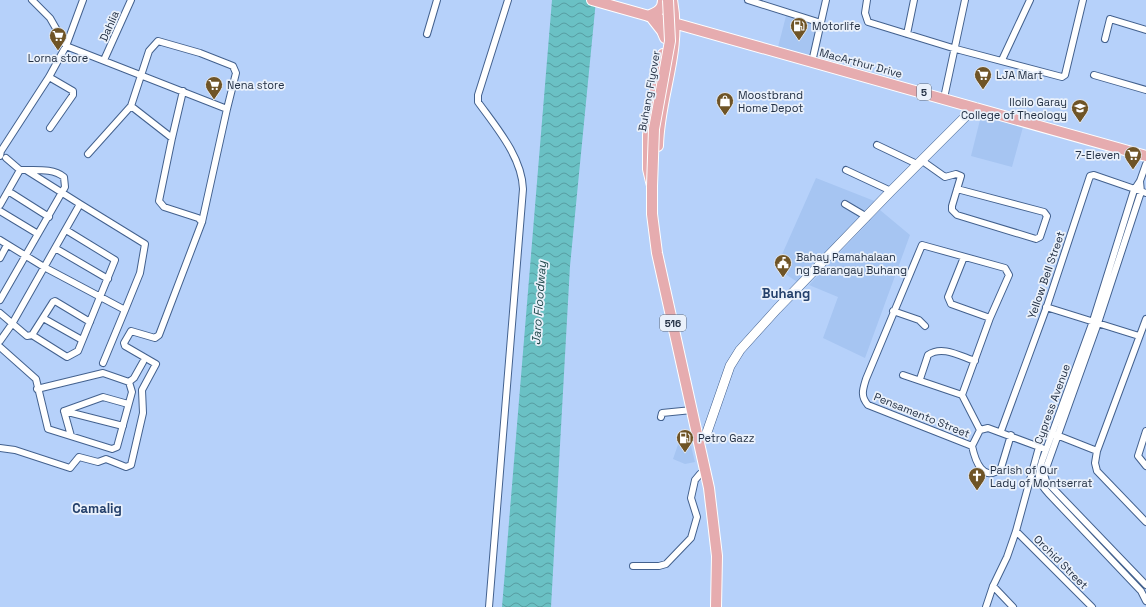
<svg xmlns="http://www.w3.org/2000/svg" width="1146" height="607" font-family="'Space Grotesk',sans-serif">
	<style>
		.built { fill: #a6c5f2 }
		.water { fill: url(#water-waves) }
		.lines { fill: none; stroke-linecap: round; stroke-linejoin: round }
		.street-casing { stroke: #43618e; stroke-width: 8 }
		.secondary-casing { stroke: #43618e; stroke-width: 10 }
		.primary-casing { stroke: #fff; stroke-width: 12 }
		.street { stroke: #fff; stroke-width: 6 }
		.secondary { stroke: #fff; stroke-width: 9 }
		.primary { stroke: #e6acaf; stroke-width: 10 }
		.primary-bridge-casing { stroke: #fff; stroke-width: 12; stroke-linecap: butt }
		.primary-bridge { stroke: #e6acaf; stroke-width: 10 }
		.labels { text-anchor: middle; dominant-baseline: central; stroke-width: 3.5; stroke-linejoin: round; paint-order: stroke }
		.shield { fill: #eaf1fb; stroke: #5f6b7c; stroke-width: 1 }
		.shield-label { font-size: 10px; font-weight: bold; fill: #243145 }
		.street-label { font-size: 11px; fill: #243145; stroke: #eaf1fb }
		.poi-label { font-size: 11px; fill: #243145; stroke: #eaf1fb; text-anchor: start }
		.water-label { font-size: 12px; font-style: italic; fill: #20494b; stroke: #eaf1fb }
		.quarter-label { font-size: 13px; font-weight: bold; fill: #24406b; stroke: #eaf1fb }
	</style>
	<defs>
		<pattern id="water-waves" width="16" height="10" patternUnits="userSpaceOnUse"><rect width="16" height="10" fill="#6ac1c4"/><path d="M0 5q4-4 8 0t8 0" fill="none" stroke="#579da1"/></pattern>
	</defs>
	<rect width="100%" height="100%" fill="#b6d1fa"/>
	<!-- built -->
	<path class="built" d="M 786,16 L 818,25 L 810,55 L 778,47 Z
		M 981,116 L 1023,127 L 1012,167 L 971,156 Z
		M 816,178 L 877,202 L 799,283 L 776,268 Z
		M 880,210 L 910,235 L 865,358 L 823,338 L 838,297 L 809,285 Z
		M 681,436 L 689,438 L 695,462 L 685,464 L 673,459 Z"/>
	<!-- water -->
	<path class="water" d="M 552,0 L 596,0 L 570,266 L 551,607 L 502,607 Z"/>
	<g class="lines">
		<defs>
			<path id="street" d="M 748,0 L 821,23
				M 867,0 L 865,13 L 868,22 L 956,49 L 1062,77 L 1065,75 L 1083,0
				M 427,34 L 437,0
				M 907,34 L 914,0
				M 1105,39 L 1110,19 L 1146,30
				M 104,60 L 131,0
				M 1002,60 L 1030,0
				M 812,62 L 826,0
				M 1094,75 L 1146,90
				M 49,77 L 73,91 L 73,95 L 50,128
				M 944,98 L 965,0
				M 131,106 L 172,138 L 159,201 L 164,207 L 198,218 L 202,222
				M 172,138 L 183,91
				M 877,145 L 917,164
				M 88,154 L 131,106 L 149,51 L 158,41 L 200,53 L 233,66 L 236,73 L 227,109
				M 0,156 L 1,151 L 49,77 L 66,46 L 83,0
				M 921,160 L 945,177 L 956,174 L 961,176 L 952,206 L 952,210 L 957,215 L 1036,239 L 1040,237 L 1047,216 L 1044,212 L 957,189
				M 1146,164 L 1140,181 L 1134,190 L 1093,321 L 1042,461 C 1037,478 1037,481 1049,494 L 1141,591 L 1146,601
				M 846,170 L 891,191
				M 1140,181 L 1141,192 L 1098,323 L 1044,474 L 1046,481 L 1146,585
				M 8,191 L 49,217
				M 845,204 L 867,217
				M 0,205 L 20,170
				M 0,211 L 38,234
				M 0,240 L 44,267 L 125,310 L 140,273 L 145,244 L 80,204
				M 55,248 L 108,279
				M 964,257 L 948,297 L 951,304 L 990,318
				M 0,258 L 7,245
				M 0,300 L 65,187 L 64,177 C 54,169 40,170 27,170
				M 1046,307 L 1139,336
				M 893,311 L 919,320 L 925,326
				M 0,313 L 27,336 L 32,335 L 67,357 L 78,351 L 115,260 L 66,230
				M 43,318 L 82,340
				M 1146,319 L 1097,451 L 1095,463 L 1097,471 L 1146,522
				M 32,335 L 53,302 L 55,301 L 90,322
				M 0,341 L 12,324 L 80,204 L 26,170 L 20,170 L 6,158
				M 0,347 L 36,379 L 48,429 L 112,449 L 117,447 L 132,392 L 129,382 L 103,373 L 37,389
				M 103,363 L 125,310
				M 903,375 L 962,395 L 980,430
				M 920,379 L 928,355 C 942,345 960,356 975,361
				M 129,382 L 134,378 L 143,362
				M 962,395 L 990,318 L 1009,275 L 1005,268 L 922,245 L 866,379 C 863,389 860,396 868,405 L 972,446 C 975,460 983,484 1001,468 L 1011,435
				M 64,411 L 123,426
				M 661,417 L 662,413 L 692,410
				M 1001,431 L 1047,306 L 1090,176 L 1094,175 L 1146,193
				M 1146,431 L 1138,456 L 1146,466
				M 1054,434 L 1097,451
				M 71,436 L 64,411 L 103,397 L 128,404
				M 972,446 L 980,430 L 988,428 L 1042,448
				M 0,448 L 15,450 L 70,468 L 79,457 L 98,462 L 106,459 L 126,467 L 131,465 L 143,413 L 142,390 L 156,364 L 125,346 L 124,343 L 131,331 L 155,338 L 159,335 L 202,222 L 227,109 L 66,46 L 50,18 L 32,0
				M 1016,531 L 1092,607
				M 633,566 L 659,566 L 666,564 L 691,538 L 697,517 L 691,498 L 695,480 L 700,474
				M 993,586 L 1013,607
				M 489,607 L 523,189 C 522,157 496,127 478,102 L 478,95 L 508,0
				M 986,607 L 993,586 L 1007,557 L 1016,531 L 1039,447"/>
			<path id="secondary" d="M 705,438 L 730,366 L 740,350 L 777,309 L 891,191 L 975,107"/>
			<path id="primary" d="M 592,0 L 1146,156
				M 648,16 C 656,13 663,10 663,0
				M 651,17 L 662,31 L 665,38
				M 663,54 L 653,100 L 648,135 L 648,169 L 652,186 L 652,214 L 657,253 L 709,488 L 717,556 L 716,607
				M 658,146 C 659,95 682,52 672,0"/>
		</defs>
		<!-- street casing -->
		<use href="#street" class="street-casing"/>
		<!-- secondary casing -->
		<use href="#secondary" class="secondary-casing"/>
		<!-- primary casing -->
		<use href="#primary" class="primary-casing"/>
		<!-- street -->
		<use href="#street" class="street"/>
		<!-- secondary -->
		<use href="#secondary" class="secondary"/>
		<!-- primary -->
		<use href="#primary" class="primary"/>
		<defs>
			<path id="primary-bridge" d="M 652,186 L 654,129 L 670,41 L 668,0"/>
		</defs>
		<!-- primary-bridge casing -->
		<use href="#primary-bridge" class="primary-bridge-casing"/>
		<!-- primary-bridge -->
		<use href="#primary-bridge" class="primary-bridge"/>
	</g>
	<!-- icons -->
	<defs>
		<symbol id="fuel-pin" viewBox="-11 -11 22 30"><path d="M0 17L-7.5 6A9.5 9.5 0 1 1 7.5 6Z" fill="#6f5426" stroke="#eaf1fb"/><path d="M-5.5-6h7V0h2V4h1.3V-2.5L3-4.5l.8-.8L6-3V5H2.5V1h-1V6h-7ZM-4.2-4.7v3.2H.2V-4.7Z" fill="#fff"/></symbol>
		<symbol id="supermarket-pin" viewBox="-11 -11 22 30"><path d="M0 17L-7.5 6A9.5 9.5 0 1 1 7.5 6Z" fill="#6f5426" stroke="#eaf1fb"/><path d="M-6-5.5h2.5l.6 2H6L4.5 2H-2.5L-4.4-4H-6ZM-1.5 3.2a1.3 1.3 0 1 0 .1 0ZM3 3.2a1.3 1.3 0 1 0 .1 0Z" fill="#fff"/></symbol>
		<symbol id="shop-pin" viewBox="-11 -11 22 30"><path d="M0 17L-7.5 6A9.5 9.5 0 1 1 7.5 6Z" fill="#6f5426" stroke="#eaf1fb"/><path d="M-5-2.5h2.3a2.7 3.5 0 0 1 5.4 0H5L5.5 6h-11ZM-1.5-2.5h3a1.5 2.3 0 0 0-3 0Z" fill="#fff"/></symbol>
		<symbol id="university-pin" viewBox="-11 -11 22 30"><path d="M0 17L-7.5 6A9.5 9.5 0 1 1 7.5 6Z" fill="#6f5426" stroke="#eaf1fb"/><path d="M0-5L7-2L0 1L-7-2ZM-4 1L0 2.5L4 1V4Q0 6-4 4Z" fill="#fff"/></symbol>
		<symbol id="civic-pin" viewBox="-11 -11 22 30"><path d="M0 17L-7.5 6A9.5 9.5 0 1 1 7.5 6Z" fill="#6f5426" stroke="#eaf1fb"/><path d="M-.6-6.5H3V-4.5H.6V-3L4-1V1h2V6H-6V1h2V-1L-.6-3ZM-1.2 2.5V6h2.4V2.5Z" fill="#fff"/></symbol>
		<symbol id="church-pin" viewBox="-11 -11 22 30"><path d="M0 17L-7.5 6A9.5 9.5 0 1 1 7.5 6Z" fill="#6f5426" stroke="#eaf1fb"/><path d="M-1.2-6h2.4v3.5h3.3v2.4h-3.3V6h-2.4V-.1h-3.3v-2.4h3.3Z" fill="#fff"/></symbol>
	</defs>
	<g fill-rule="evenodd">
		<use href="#fuel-pin" x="789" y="16" width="20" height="27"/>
		<use href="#supermarket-pin" x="48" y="26" width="20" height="27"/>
		<use href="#supermarket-pin" x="973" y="65" width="20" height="27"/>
		<use href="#supermarket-pin" x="204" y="75" width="20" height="27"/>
		<use href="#shop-pin" x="715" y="91" width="20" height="27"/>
		<use href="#university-pin" x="1070" y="98" width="20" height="27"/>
		<use href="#supermarket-pin" x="1123" y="145" width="20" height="27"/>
		<use href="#civic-pin" x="773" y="253" width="20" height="27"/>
		<use href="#fuel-pin" x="675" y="428" width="20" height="27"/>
		<use href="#church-pin" x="967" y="466" width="20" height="27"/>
	</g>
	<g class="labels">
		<!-- shield labels -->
		<g class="shield">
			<rect x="917" y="84" width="14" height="16" rx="3"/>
			<rect x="660" y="315" width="26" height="16" rx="3"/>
		</g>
		<g class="shield-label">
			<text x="924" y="92">5</text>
			<text x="673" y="323">516</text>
		</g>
		<!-- street labels -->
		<g class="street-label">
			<text transform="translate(109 26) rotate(-66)">Dahlia</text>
			<text transform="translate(861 63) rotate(15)">MacArthur Drive</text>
			<text transform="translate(649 91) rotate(-80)">Buhang Flyover</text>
			<text transform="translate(1046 275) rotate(-71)">Yellow Bell Street</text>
			<text transform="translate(1052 404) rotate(-70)">Cypress Avenue</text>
			<text transform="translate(922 415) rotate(22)">Pensamento Street</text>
			<text transform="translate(1061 562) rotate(45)">Orchid Street</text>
		</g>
		<!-- poi labels -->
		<g class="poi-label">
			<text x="812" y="26">Motorlife</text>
			<text x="58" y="58" text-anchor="middle">Lorna store</text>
			<text x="996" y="75">LJA Mart</text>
			<text x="227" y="85">Nena store</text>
			<text x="738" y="95">Moostbrand<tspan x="738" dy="13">Home Depot</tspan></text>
			<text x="1067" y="102" text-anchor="end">Iloilo Garay<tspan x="1067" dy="13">College of Theology</tspan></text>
			<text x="1120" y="155" text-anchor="end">7-Eleven</text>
			<text x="796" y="257">Bahay Pamahalaan<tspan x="796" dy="13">ng Barangay Buhang</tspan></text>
			<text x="698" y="438">Petro Gazz</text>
			<text x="990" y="470">Parish of Our<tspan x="990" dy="13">Lady of Montserrat</tspan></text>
		</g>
		<!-- water labels -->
		<g class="water-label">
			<text transform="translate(539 303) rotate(-86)">Jaro Floodway</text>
		</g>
		<!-- quarter labels -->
		<g class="quarter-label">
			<text x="786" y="293">Buhang</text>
			<text x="97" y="508">Camalig</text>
		</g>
	</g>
</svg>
